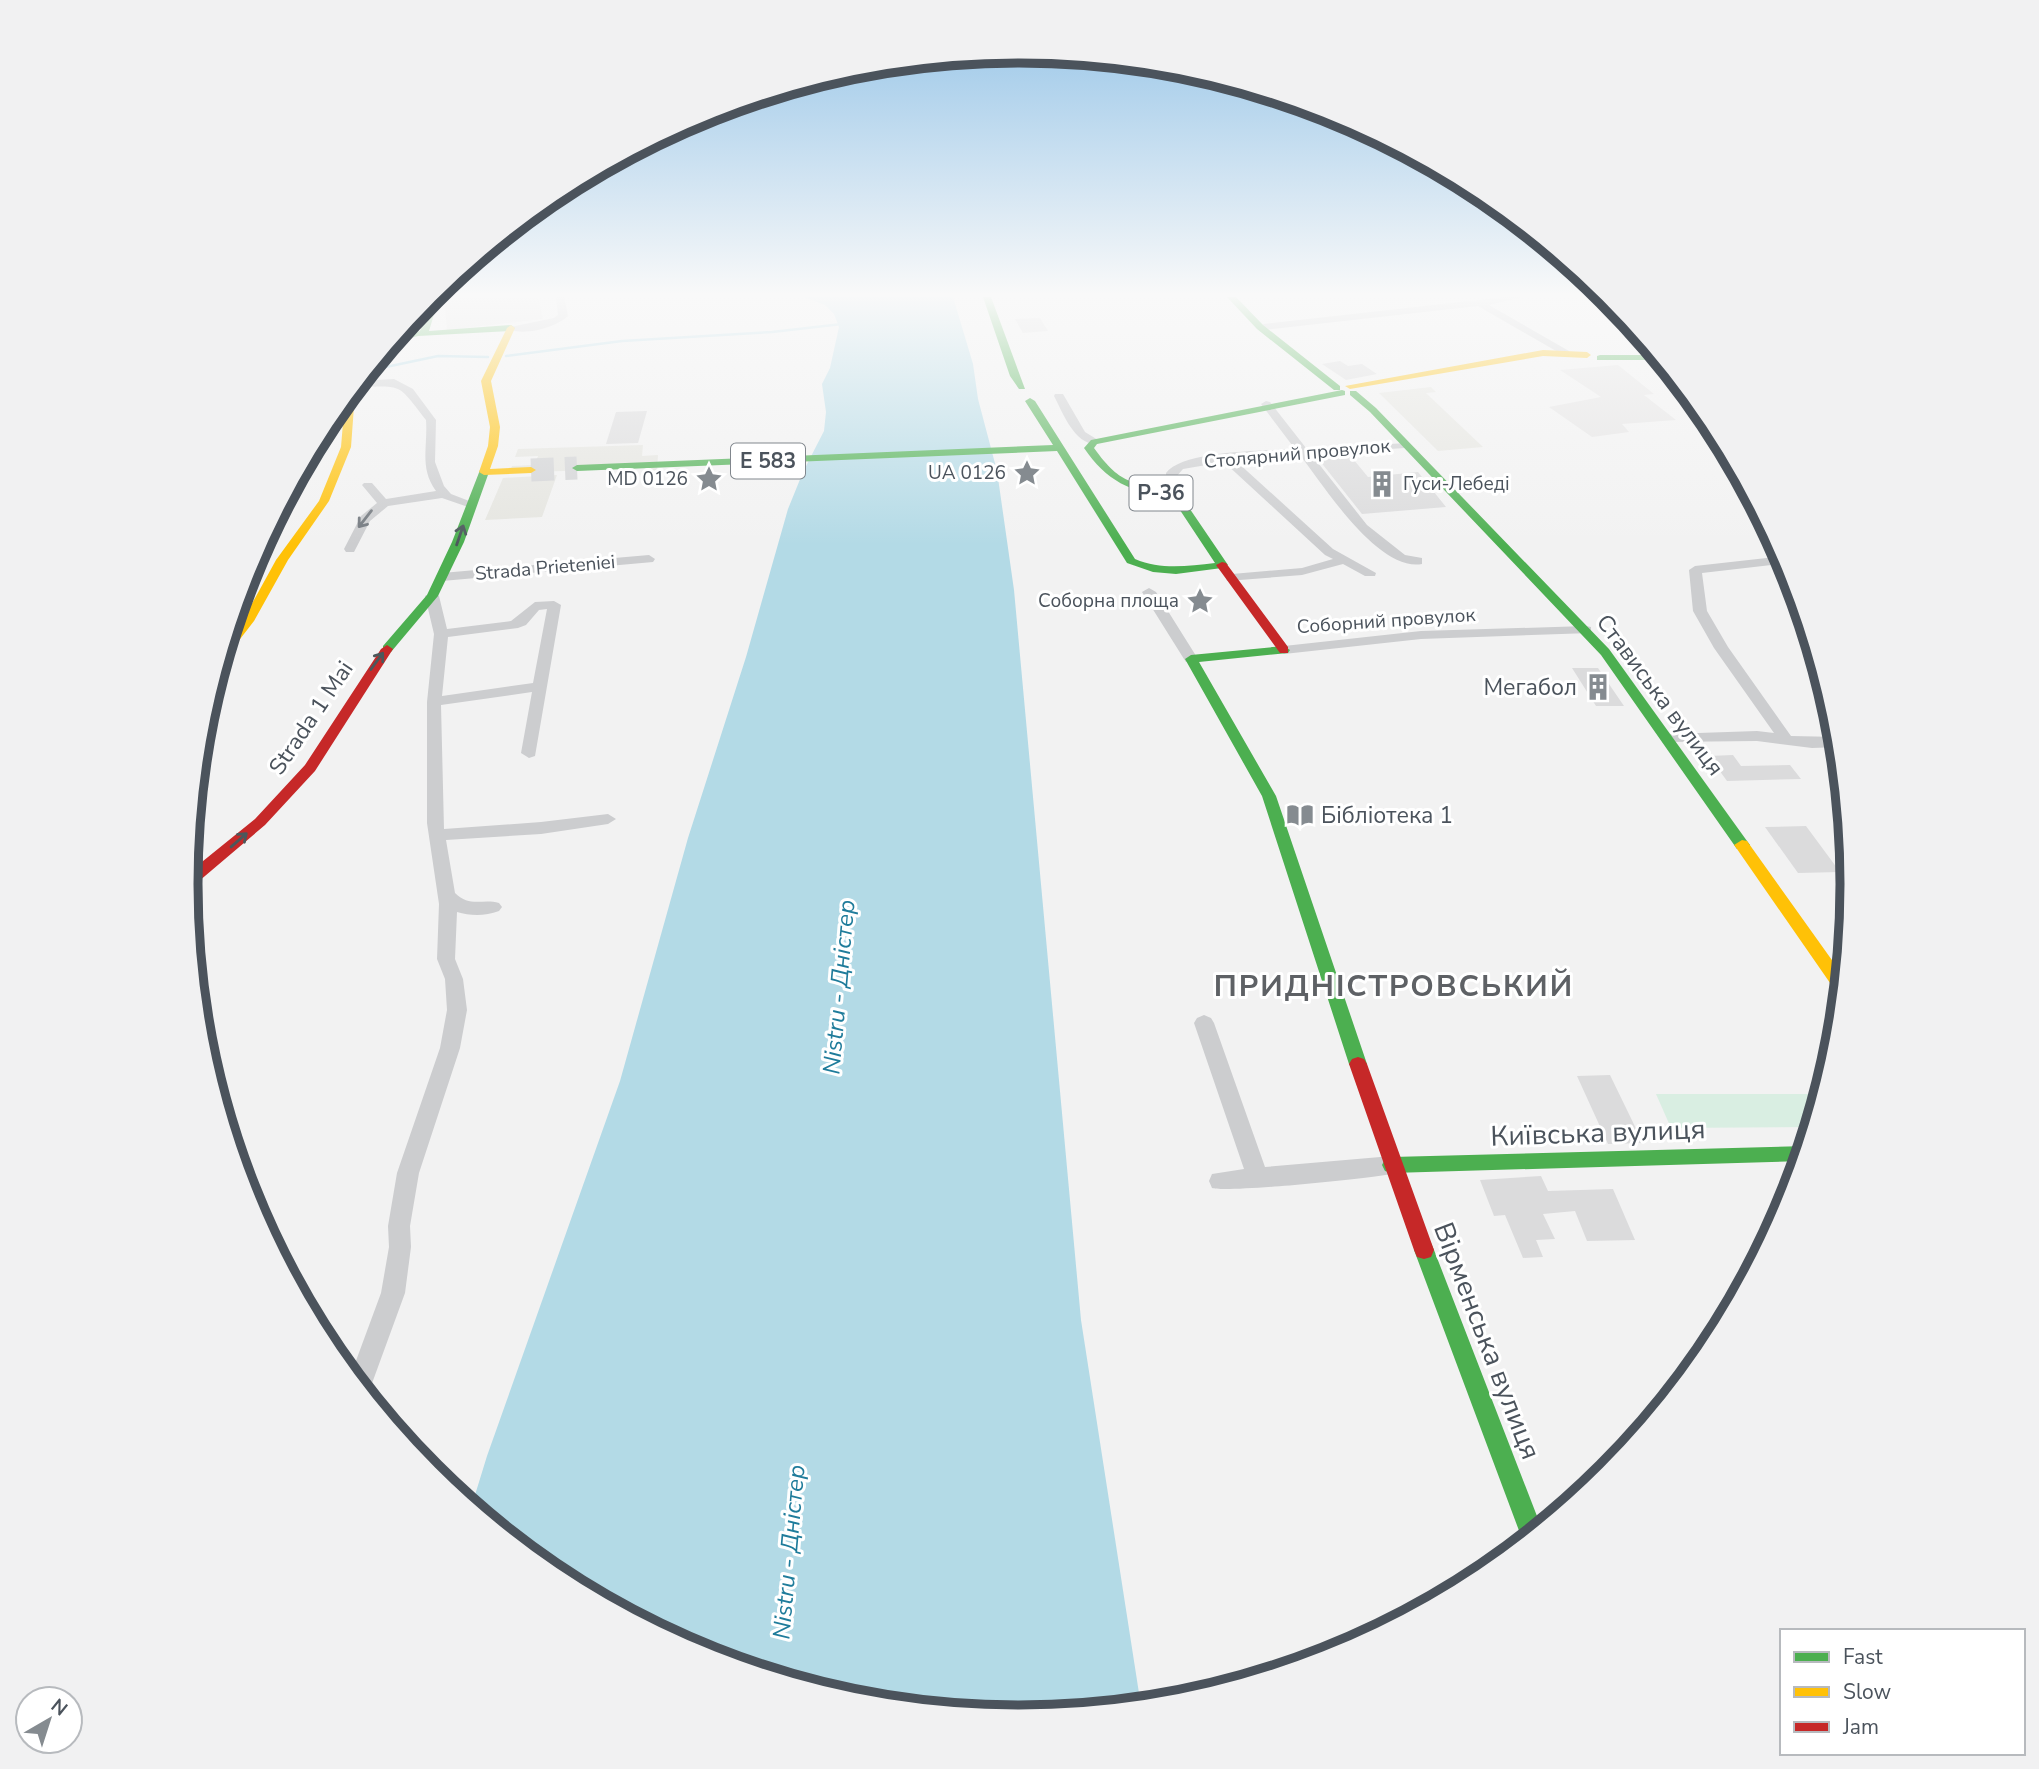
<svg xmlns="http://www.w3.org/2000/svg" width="2039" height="1769" font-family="'Nunito Sans',sans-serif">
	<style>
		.commercial { fill: #e5e5e0 }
		.education { fill: #e4e3e3 }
		.green { fill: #d9eee2 }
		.water { fill: #b3dae6 }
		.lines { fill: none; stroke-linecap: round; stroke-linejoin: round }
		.stream { stroke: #b3dae6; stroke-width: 2.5 }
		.building { fill: #dbdbdc }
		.highway-tunnel { stroke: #d1d2d4; stroke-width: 23; stroke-dasharray: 23 11; stroke-linecap: butt }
		.street { fill: #cccdcf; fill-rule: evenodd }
		.fast { fill: #4caf50; fill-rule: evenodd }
		.slow { fill: #ffc107; fill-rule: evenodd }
		.jam { fill: #c62828; fill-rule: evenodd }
		.oneway { stroke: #72787e }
		.oneway2 { stroke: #4b585b }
		.labels { text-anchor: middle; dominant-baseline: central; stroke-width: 6; stroke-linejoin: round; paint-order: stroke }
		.far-street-label { font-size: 19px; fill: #4b535c; stroke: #fff }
		.far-poi-label { font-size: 19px; fill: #4b535c; stroke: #fff; text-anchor: end }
		.shield { fill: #fff; stroke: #81878d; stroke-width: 2 }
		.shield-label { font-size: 21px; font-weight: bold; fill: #4b535c }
		.poi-label { font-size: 23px; fill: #4b535c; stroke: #fff; text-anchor: end }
		.street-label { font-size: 23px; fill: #4b535c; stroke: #fff }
		.water-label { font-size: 24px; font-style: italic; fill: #1f7c9b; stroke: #fff }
		.near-street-label { font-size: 28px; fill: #4b535c; stroke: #fff }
		.district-label { font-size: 30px; font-weight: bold; letter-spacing: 2px; fill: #5e6165; stroke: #fff }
		.rim { fill: none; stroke: #4b535c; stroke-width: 9 }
	</style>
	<rect width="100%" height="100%" fill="#f2f2f2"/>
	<!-- commercial -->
	<path class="commercial" d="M 1431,387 L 1436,392 L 1426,393 L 1483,447 L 1438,451 L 1379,393 Z
		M 643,445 L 642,456 L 658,455 L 657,472 L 645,472 L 645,468 L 509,473 L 512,466 L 534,465 L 538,456 L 515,457 L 518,449 Z
		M 557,475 L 542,517 L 485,520 L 503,478 Z"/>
	<!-- education -->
	<path class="education" d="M 444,297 L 538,297 L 543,319 L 447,330 Z
		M 1618,365 L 1654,394 L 1644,395 L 1676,420 L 1622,424 L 1629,432 L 1592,437 L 1549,407 L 1601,397 L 1560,370 Z"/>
	<!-- green -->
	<path class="green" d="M 1823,1094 L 1813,1127 L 1671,1128 L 1656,1094 Z"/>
	<!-- water -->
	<path class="water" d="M 804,297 L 953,297 L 973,364 L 978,399 L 997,471 L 1014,590 L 1081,1320 L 1141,1706 L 1019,1718 L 856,1702 L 700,1655 L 556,1578 L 471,1508 L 487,1456 L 620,1081 L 688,838 L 746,657 L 788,509 L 803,472 L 824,431 L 826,412 L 822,384 L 830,368 L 839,327 L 834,314 L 825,305 Z"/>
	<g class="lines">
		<!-- stream -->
		<path class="stream" d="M 506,356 L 622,341 L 772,332 L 842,324
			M 367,371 L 438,356 L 488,357"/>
	</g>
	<!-- building -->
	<path class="building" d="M 1040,318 L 1048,331 L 1023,333 L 1015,319 Z
		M 1340,361 L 1348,366 L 1362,364 L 1377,374 L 1346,380 L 1322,364 Z
		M 647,411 L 638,443 L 606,444 L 616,412 Z
		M 1349,454 L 1368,477 L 1418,472 L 1446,507 L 1362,514 L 1316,456 Z
		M 1572,668 L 1598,668 L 1624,706 L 1596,706 Z
		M 1733,755 L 1741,766 L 1790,765 L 1801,779 L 1727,781 L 1709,756 Z
		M 1806,826 L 1840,872 L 1798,873 L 1765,827 Z
		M 1610,1075 L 1643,1143 L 1608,1144 L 1577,1076 Z
		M 1541,1176 L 1548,1191 L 1613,1189 L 1635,1240 L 1587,1241 L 1575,1211 L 1543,1214 L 1555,1239 L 1536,1240 L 1543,1257 L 1523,1258 L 1505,1215 L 1494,1216 L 1480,1180 Z"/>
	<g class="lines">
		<!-- highway-tunnel -->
		<path class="highway-tunnel" d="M 531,470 L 577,468"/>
		<!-- street -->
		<path class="street" d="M 556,297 L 564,297 L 568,316 C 555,328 522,337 506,328 L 554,318 L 558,315 Z
			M 1505,297 L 1522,297 L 1489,305 L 1569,351 L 1569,355 L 1563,355 L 1478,306 L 1264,330 L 1259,327 L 1264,324 Z
			M 394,379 L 413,389 L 436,420 L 435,462 L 444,486 L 451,494 L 477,504 L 471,508 L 442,498 L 388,506 L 370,521 L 354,552 L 346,552 L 344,549 L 361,516 L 377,503 L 362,485 L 364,483 L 372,483 L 386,499 L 436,491 C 419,468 428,447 426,420 C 394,378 403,389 355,386 L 359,381 Z
			M 1055,394 L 1063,394 L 1085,432 L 1098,440 L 1098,444 C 1075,446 1063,413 1054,396 Z
			M 1266,401 L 1270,402 L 1306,448 L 1409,443 L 1411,445 L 1405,448 L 1311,454 L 1367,525 L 1405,555 L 1422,558 L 1422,564 C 1378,572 1324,486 1300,455 L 1236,461 L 1333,549 L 1376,573 L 1375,576 L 1365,576 L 1343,564 L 1302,575 L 1227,581 L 1226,578 L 1232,574 L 1302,568 L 1333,559 L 1325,555 L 1224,462 L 1183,469 L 1176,477 L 1177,494 L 1167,492 L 1166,473 C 1183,450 1267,451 1295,449 L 1261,404 Z
			M 649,555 L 655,559 L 653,562 L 442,581 L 436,577 L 442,573 Z
			M 1785,556 L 1789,563 L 1702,573 L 1707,611 L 1728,647 L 1791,736 L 1839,737 L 1840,747 L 1812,748 L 1757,741 L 1664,742 L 1661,739 L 1669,734 L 1757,731 L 1774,733 L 1714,648 L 1693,611 L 1689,570 L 1695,566 Z
			M 1149,588 L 1156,592 L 1198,659 L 1196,662 L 1186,662 L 1184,659 L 1142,592 Z
			M 432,592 L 439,596 L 447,629 L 511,621 L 535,602 L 554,601 L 561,605 L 535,756 L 529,758 L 521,753 L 532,692 L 441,705 L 444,829 L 541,822 L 608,814 L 616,819 L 608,824 L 541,834 L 446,840 L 455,893 C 470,908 483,898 499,903 L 502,907 L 499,911 C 485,916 471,916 457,912 L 455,959 L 463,979 L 467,1010 L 460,1048 L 419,1173 L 410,1226 L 411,1247 L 405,1293 L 367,1397 L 350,1377 L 381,1293 L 389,1247 L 388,1226 L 397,1173 L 440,1048 L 447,1010 L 445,979 L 437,959 L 439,904 L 427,823 L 427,702 L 434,634 L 425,596 ZM 547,609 L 533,683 L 442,696 L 448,637 L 518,628 L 526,625 L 539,610 Z
			M 1586,626 L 1591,627 L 1591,633 L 1421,639 L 1284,654 L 1277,650 L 1284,646 L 1421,631 Z
			M 1204,1015 L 1211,1018 L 1214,1023 L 1265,1167 L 1392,1156 L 1400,1158 L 1403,1165 L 1400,1172 C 1382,1178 1226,1193 1212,1188 L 1209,1181 L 1212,1174 L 1244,1169 L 1194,1023 L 1197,1018 Z"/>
		<!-- fast -->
		<path class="fast" d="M 428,297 L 432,297 L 435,311 L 429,331 L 511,325 L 515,328 L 511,331 L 418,336 L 390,344 L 394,338 L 420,331 L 427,311 L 425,301 Z
			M 983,297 L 991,297 L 1025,389 L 1019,389 L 1010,376 Z
			M 1227,297 L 1236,297 L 1263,325 L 1340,386 L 1340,390 L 1334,390 L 1257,329 Z
			M 1600,355 L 1659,355 L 1663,360 L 1597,360 L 1597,356 Z
			M 1342,390 L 1345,391 L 1345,395 L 1097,444 L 1094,448 C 1122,487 1134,483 1177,490 L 1228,565 L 1222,568 L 1176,574 L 1153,572 L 1127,563 L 1057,451 L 577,471 L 572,468 L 577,465 L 1053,445 L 1025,401 L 1030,398 L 1035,401 L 1135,559 C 1161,570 1187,566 1215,563 L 1170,495 C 1131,494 1106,480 1084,448 L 1091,440 Z
			M 1350,391 L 1356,391 L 1376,408 L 1609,649 L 1747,841 L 1750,845 L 1747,849 L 1737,849 L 1601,655 L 1370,412 L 1350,395 Z
			M 480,470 L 489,472 L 464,542 L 438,596 L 391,652 L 383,652 L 383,646 L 427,595 L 452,542 Z
			M 1284,646 L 1290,650 L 1288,653 L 1199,662 L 1276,796 L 1367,1064 L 1364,1069 L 1358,1071 L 1352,1069 L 1349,1064 L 1262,796 L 1185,659 L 1191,655 Z
			M 1807,1146 L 1803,1161 L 1392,1173 L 1385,1171 L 1382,1165 L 1385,1159 L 1392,1157 Z
			M 1424,1241 L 1431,1243 L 1434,1250 L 1542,1529 L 1524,1544 L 1414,1250 L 1417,1243 Z"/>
		<!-- slow -->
		<path class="slow" d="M 511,325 L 515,328 L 491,381 L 500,427 L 498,446 L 490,469 L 531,467 L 536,470 L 531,473 L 484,475 L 479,472 L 488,446 L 490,427 L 481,381 L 507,328 Z
			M 1543,350 L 1587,352 L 1591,355 L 1587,358 L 1543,356 L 1350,389 L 1345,386 Z
			M 351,391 L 355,393 L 351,447 L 329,501 L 288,560 L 254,621 L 227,656 L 222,656 L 227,640 L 243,620 L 276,560 L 319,501 L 341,447 L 345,399 Z
			M 1742,840 L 1747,841 L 1844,977 L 1842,994 L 1837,993 L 1737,849 L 1734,845 Z"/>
		<!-- jam -->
		<path class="jam" d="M 1222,562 L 1226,563 L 1288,647 L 1288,653 L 1280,653 L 1216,565 Z
			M 387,645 L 393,649 L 315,771 L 265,825 L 192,887 L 186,888 L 187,874 L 255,819 L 305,765 L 381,649 Z
			M 1358,1057 L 1364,1059 L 1367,1064 L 1434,1250 L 1431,1257 L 1424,1259 L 1417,1257 L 1414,1250 L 1349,1064 L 1352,1059 Z"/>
	</g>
	<!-- one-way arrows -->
	<defs><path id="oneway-shaft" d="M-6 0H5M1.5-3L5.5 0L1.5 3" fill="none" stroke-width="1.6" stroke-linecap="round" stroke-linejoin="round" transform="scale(1.75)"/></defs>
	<use class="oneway" href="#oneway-shaft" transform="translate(365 519) rotate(128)"/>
	<g class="oneway2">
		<use href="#oneway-shaft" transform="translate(460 535) rotate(-71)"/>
		<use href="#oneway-shaft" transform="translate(377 661) rotate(-54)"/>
		<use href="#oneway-shaft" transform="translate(239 840) rotate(-41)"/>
	</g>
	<!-- sky -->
	<linearGradient id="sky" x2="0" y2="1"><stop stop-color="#93c3e7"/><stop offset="0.54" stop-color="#f9f9f9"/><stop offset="1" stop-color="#f9f9f9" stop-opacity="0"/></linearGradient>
	<rect width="2039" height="545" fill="url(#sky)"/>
	<!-- icons -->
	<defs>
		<symbol id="sight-bare" viewBox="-9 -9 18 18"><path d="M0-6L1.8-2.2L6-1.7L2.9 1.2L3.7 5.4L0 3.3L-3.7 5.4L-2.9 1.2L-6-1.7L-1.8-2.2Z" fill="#858b90" stroke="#fff" stroke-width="2.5" paint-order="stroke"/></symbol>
		<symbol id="building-bare" viewBox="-9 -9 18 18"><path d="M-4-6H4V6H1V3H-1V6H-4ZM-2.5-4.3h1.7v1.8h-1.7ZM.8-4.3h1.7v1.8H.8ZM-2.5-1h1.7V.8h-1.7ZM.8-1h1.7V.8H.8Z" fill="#858b90" stroke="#fff" stroke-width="2.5" paint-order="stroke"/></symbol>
		<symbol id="library-bare" viewBox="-9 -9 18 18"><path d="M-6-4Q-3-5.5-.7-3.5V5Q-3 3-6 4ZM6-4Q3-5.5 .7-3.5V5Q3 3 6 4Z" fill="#858b90" stroke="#fff" stroke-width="2.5" paint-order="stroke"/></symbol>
	</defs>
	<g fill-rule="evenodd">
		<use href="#sight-bare" x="1008" y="454" width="38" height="38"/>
		<use href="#sight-bare" x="690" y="460" width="38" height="38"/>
		<use href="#building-bare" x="1363" y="465" width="38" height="38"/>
		<use href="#sight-bare" x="1181" y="582" width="38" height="38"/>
		<use href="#building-bare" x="1579" y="668" width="38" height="38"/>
		<use href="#library-bare" x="1281" y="796" width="38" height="38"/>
	</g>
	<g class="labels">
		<!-- far-street labels -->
		<g class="far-street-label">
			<text transform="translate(1297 454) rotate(-5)">Столярний провулок</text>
			<text transform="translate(545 568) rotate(-5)">Strada Prieteniei</text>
			<text transform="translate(1386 621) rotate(-4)">Соборний провулок</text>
		</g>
		<!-- far-poi labels -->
		<g class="far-poi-label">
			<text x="1006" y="473">UA 0126</text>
			<text x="688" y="479">MD 0126</text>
			<text x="1403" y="484" text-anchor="start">Гуси-Лебеді</text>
			<text x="1179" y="601">Соборна площа</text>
		</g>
		<!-- shield labels -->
		<g class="shield">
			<rect x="731" y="443.5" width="74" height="35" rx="5"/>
			<rect x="1129.5" y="475.5" width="63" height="35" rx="5"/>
		</g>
		<g class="shield-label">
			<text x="768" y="461">E 583</text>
			<text x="1161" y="493">Р-36</text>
		</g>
		<!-- poi labels -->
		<g class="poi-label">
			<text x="1577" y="687">Мегабол</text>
			<text x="1321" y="815" text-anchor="start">Бібліотека 1</text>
		</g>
		<!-- street labels -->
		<g class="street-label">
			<text transform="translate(1660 695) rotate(53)">Стависька вулиця</text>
			<text transform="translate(311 718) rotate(-56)">Strada 1 Mai</text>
		</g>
		<!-- water labels -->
		<g class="water-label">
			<text transform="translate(839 987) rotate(-85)">Nistru - Дністер</text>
			<text transform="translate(789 1552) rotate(-85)">Nistru - Дністер</text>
		</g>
		<!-- near-street labels -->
		<g class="near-street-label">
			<text transform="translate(1598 1133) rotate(-2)">Київська вулиця</text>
			<text transform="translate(1487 1341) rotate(69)">Вірменська вулиця</text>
		</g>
		<!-- district labels -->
		<g class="district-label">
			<text x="1394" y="986">ПРИДНІСТРОВСЬКИЙ</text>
		</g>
	</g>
	<!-- crop -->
	<path d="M0 0H2039V1769H0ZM198 884a821 821 0 1 1 1642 0a821 821 0 1 1-1642 0Z" fill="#f1f1f2" fill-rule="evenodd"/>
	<path class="rim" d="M198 884a821 821 0 1 1 1642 0a821 821 0 1 1-1642 0Z"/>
	<!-- legend -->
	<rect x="1780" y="1629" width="245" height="126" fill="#ffffff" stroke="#b7babe" stroke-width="2"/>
	<rect x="1794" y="1652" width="35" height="10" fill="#4caf50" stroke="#b7babe" stroke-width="2"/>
	<text x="1843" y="1664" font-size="21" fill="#4b535c">Fast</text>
	<rect x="1794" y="1687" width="35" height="10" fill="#ffc107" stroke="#b7babe" stroke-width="2"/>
	<text x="1843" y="1699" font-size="21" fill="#4b535c">Slow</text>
	<rect x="1794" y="1722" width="35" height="10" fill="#c62828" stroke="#b7babe" stroke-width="2"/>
	<text x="1843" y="1734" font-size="21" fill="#4b535c">Jam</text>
	<!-- north arrow -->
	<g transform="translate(49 1720) rotate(39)"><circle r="33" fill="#ffffff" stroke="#b7babe" stroke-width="2"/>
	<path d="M0-5L12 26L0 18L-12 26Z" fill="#858b90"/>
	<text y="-10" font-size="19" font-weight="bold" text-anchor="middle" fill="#4b535c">N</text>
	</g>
</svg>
